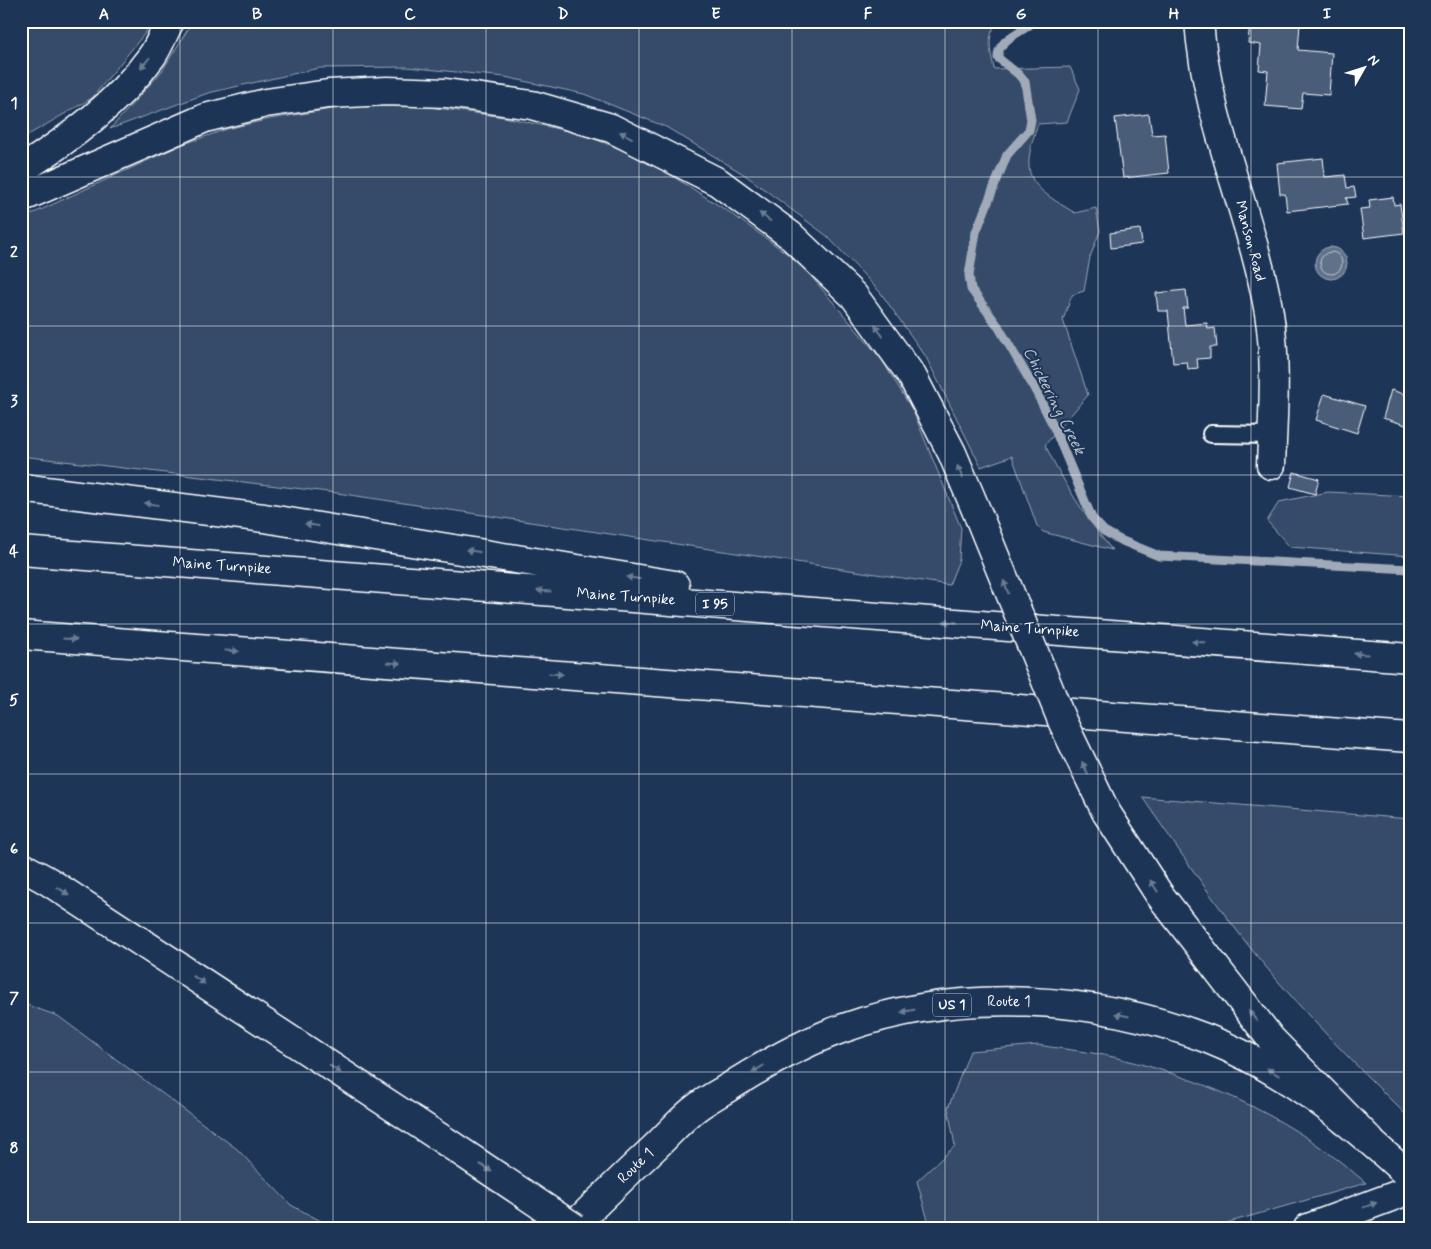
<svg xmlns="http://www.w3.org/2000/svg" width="1431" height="1249" font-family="Mynerve,sans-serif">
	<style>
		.green { fill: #364b69; stroke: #9aa5b4 }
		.water { fill: #617289; stroke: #a0aab8 }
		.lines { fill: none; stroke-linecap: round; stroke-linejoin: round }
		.shore { stroke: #c0c7d0; stroke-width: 1 }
		.stream { stroke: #a0aab8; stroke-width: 9 }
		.building { fill: #4a5d79; stroke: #fff }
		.service-casing { stroke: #fff; stroke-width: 20 }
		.minor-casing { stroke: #fff; stroke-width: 31 }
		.primary-casing { stroke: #fff; stroke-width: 31 }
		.motorway-casing { stroke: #fff; stroke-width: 31 }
		.service { stroke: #1d3557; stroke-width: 16 }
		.minor { stroke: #1d3557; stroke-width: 28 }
		.primary { stroke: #1d3557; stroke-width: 28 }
		.motorway { stroke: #1d3557; stroke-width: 28 }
		.motorway-bridge-casing { stroke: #fff; stroke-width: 31; stroke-linecap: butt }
		.motorway-bridge { stroke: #1d3557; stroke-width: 28 }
		.oneway { fill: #6c7c92 }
		.grid { fill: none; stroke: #fff; stroke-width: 1; stroke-opacity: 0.55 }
		.labels { text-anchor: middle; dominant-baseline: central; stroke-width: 4; stroke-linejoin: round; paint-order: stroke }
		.shield { fill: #1d3557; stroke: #bbc2cd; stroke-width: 1 }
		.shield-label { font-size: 14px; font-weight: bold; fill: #fff }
		.street-label { font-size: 15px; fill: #fff; stroke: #1d3557 }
		.water-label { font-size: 16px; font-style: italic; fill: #b8c0ca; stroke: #1d3557 }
		.neatline { fill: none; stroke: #fff; stroke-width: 2 }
		.grid-label { font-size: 16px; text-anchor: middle; font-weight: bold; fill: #fff }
	</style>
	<rect width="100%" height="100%" fill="#1d3557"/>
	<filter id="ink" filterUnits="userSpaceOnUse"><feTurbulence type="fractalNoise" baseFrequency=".02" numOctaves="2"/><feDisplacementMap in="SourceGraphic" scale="10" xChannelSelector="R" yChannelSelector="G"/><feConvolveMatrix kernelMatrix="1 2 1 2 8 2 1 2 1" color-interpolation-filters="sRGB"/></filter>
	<g filter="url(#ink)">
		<!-- green -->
		<path class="green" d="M 21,21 L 152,21 L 145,33 L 92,98 L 21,139 Z
			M 193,21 L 999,21 C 985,34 991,53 994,69 L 1070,67 L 1080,89 L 1067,122 L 1038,124 C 1019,178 1029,185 1075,213 L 1096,208 L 1100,231 L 1090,257 L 1084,291 L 1072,295 L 1063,320 L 1088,395 L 1045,445 C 1064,483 1085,517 1112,550 L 1043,532 L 1037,526 L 1012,456 L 981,467 L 926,357 L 880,292 L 827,236 L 745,175 L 666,127 L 584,94 L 505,77 L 407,67 L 319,68 L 208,93 L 110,129 L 162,71 Z
			M 351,106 L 421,106 L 504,117 L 581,134 L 644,158 L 729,212 L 799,262 L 882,360 L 913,411 L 961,528 L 959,560 L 949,585 L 337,493 L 21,456 L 21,219 L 181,145 L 227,129 L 270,119 Z
			M 1328,492 L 1410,496 L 1410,556 L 1290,547 L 1267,521 L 1279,502 Z
			M 1142,797 L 1410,819 L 1410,1119 C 1357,1066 1303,1013 1256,955 C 1215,904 1179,850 1142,797 Z
			M 21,1003 L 58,1016 L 237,1149 L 291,1205 L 334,1228 L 21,1228 Z
			M 1038,1045 C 1067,1050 1097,1052 1125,1060 C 1214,1082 1297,1122 1366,1183 L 1209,1228 L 932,1228 L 929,1224 L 917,1181 L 955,1146 L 948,1108 L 970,1051 Z"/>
		<!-- water -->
		<path class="water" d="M1315 263a16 16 0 1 1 32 0a16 16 0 1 1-32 0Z"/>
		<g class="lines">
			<!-- shore -->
			<path class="shore" d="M1320 263a11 11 0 1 1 22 0a11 11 0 1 1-22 0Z"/>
			<!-- stream -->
			<path class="stream" d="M 1034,21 C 1023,33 997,38 998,58 L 1018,74 L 1025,82 L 1031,120 L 1029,130 L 1007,155 L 976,232 L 969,275 L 971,289 L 998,326 L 1033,386 L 1053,425 L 1092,518 L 1104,531 L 1120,540 L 1159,556 L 1410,569"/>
		</g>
		<!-- building -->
		<path class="building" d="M 1250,21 L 1300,24 L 1298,50 L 1332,53 L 1329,95 L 1303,93 L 1301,109 L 1265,106 L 1268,71 L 1259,70 L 1261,45 L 1248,43 Z
			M 1149,114 L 1152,135 L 1165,134 L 1169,173 L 1123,178 L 1115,118 Z
			M 1323,158 L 1325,177 L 1345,175 L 1347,188 L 1354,187 L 1356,197 L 1346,198 L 1348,204 L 1287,211 L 1285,194 L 1280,194 L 1277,163 Z
			M 1393,197 L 1394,205 L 1400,204 L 1404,233 L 1364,238 L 1360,209 L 1370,208 L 1369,200 Z
			M 1140,229 L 1142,244 L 1111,248 L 1110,233 Z
			M 1186,290 L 1188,308 L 1183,308 L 1185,325 L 1207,323 L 1208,329 L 1215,328 L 1217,347 L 1210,347 L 1210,358 L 1197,359 L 1198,368 L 1188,369 L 1187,362 L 1173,363 L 1168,311 L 1158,311 L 1156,293 Z
			M 1391,390 L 1410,396 L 1409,426 L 1383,418 Z
			M 1324,394 L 1365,406 L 1357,433 L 1316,420 Z
			M 1294,472 L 1319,479 L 1315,494 L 1290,487 Z"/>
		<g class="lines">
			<defs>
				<path id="service" d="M 1211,434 L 1272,435"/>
				<path id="minor" d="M 1199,21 C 1206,122 1252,214 1269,313 C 1277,363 1273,415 1271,465"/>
				<path id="primary" d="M 571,1228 C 599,1201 626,1174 654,1148 C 668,1135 681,1119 696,1108 C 709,1098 724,1091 737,1082 C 771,1061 806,1041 844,1028 C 959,987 1095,995 1208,1039 C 1284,1069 1351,1122 1410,1177"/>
				<path id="motorway" d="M 21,170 C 70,138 117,104 152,56 C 159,46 164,32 170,21
					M 21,198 L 205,118 L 266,103 L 328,94 L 387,91 L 446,93 L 532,105 L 611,128 L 718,182 L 790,235 L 854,296 L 912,376 L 952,453 L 979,517
					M 21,488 L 264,518 L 675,585
					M 21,551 L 1410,658
					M 21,635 L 1410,738
					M 1106,812 L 1159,894 L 1271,1039 L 1370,1140
					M 21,866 L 48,881 L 445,1141
					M 1308,1228 L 1410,1190"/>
			</defs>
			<!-- service casing -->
			<use href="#service" class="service-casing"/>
			<!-- minor casing -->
			<use href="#minor" class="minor-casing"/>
			<!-- primary casing -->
			<use href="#primary" class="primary-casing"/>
			<!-- motorway casing -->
			<use href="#motorway" class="motorway-casing"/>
			<!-- service -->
			<use href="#service" class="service"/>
			<!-- minor -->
			<use href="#minor" class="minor"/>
			<!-- primary -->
			<use href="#primary" class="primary"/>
			<!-- motorway -->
			<use href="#motorway" class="motorway"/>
			<defs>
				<path id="motorway-bridge" d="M 979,517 L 1063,723 L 1106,812
					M 445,1141 L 575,1228"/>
			</defs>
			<!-- motorway-bridge casing -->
			<use href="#motorway-bridge" class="motorway-bridge-casing"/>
			<!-- motorway-bridge -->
			<use href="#motorway-bridge" class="motorway-bridge"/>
		</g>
		<!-- one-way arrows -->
		<defs><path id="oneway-solid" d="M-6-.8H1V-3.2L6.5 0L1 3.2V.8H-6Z" transform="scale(1.25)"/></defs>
		<g class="oneway">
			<use href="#oneway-solid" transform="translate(145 63) rotate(131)"/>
			<use href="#oneway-solid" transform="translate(626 135) rotate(-153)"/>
			<use href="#oneway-solid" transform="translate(765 217) rotate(-143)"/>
			<use href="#oneway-solid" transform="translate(879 331) rotate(-126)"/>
			<use href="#oneway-solid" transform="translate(960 472) rotate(-113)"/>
			<use href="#oneway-solid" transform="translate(151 504) rotate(-173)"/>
			<use href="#oneway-solid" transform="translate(312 525) rotate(-171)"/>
			<use href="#oneway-solid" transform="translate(473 551) rotate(-171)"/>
			<use href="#oneway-solid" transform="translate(633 578) rotate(-171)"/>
			<use href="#oneway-solid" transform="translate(1006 587) rotate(-111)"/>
			<use href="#oneway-solid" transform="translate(544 591) rotate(-176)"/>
			<use href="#oneway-solid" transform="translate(950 622) rotate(-176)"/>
			<use href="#oneway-solid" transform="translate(70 639) rotate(4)"/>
			<use href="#oneway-solid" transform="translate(1199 642) rotate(-176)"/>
			<use href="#oneway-solid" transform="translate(232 651) rotate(4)"/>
			<use href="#oneway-solid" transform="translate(1361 654) rotate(-176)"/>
			<use href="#oneway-solid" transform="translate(394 663) rotate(4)"/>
			<use href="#oneway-solid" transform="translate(556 674) rotate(4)"/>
			<use href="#oneway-solid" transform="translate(1085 768) rotate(-116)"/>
			<use href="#oneway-solid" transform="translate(1154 886) rotate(-123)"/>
			<use href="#oneway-solid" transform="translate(63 891) rotate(33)"/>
			<use href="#oneway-solid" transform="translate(199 980) rotate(33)"/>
			<use href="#oneway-solid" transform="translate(908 1011) rotate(169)"/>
			<use href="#oneway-solid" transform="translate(1122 1015) rotate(-169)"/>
			<use href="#oneway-solid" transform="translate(1253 1016) rotate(-128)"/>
			<use href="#oneway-solid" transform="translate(335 1069) rotate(33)"/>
			<use href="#oneway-solid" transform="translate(758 1069) rotate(148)"/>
			<use href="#oneway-solid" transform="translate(1273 1072) rotate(-149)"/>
			<use href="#oneway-solid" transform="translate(486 1168) rotate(34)"/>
			<use href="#oneway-solid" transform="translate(1370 1205) rotate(-20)"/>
		</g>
	</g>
	<!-- grid -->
	<path class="grid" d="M 180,21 L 180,1228M 333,21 L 333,1228M 486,21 L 486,1228M 639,21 L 639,1228M 792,21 L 792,1228M 945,21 L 945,1228M 1098,21 L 1098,1228M 1251,21 L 1251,1228M 21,177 L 1410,177M 21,326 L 1410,326M 21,475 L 1410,475M 21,624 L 1410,624M 21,774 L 1410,774M 21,923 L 1410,923M 21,1072 L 1410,1072"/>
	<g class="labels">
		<!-- shield labels -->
		<g class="shield">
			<rect x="696" y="592.5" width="38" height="23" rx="4"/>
			<rect x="933" y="993.5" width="38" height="23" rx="4"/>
		</g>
		<g class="shield-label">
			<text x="715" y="604">I 95</text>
			<text x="952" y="1005">US 1</text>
		</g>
		<!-- street labels -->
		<g class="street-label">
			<text transform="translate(1250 241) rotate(75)">Manson Road</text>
			<text transform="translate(222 566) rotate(4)">Maine Turnpike</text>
			<text transform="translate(626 597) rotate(4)">Maine Turnpike</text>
			<text transform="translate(1030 629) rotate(4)">Maine Turnpike</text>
			<text x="1009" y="1002">Route 1</text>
			<text transform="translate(636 1166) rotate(-44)">Route 1</text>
		</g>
		<!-- water labels -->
		<g class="water-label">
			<text transform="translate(1054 401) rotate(63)">Chickering Creek</text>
		</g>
	</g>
	<!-- margin -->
	<rect width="1431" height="1249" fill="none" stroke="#1d3557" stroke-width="55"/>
	<!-- north arrow -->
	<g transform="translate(1364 68) rotate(51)" stroke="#1d3557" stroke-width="4" paint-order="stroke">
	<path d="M0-4L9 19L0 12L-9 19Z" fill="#ffffff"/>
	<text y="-8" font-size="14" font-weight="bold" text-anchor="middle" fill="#ffffff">N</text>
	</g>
	<rect x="28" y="28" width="1376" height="1194" class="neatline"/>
	<g class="grid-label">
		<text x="104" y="19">A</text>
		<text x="257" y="19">B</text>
		<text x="410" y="19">C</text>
		<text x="563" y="19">D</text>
		<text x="716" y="19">E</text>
		<text x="868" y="19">F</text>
		<text x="1021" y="19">G</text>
		<text x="1174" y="19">H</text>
		<text x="1327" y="19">I</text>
		<text x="14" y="108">1</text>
		<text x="14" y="257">2</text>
		<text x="14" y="406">3</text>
		<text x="14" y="556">4</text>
		<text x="14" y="705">5</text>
		<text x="14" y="854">6</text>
		<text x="14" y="1003">7</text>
		<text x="14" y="1153">8</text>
	</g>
</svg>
